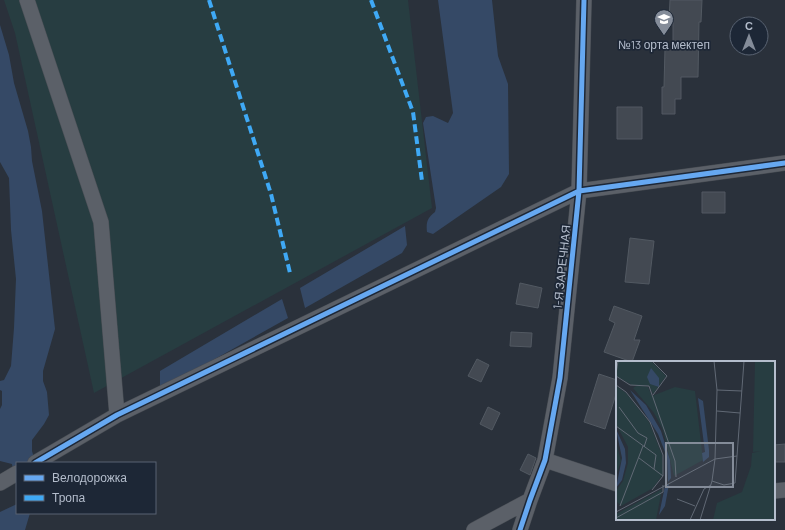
<svg xmlns="http://www.w3.org/2000/svg" width="785" height="530" font-family="Barlow,sans-serif">
	<style>
		.green { fill: #273d41 }
		.water { fill: #354966 }
		.building { fill: #434952; stroke: #525962 }
		.lines { fill: none; stroke-linecap: round; stroke-linejoin: round }
		.street-casing { stroke: #474c53; stroke-width: 16 }
		.street { stroke: #5b6068; stroke-width: 15 }
		.quiet { stroke: #3fa9f5; stroke-width: 4; stroke-dasharray: 8 4; stroke-linecap: butt }
		.cycleway-casing { stroke: #1d2736; stroke-width: 8 }
		.cycleway { stroke: #66a8f1; stroke-width: 5 }
		.labels { text-anchor: middle; dominant-baseline: central; stroke-width: 3.5; stroke-linejoin: round; paint-order: stroke }
		.poi-label { font-size: 12px; fill: #b4bdcc; stroke: #1d2736 }
		.street-label { font-size: 12px; fill: #b4bdcc; stroke: #1d2736 }
		.inset-road { fill: none; stroke: #616975; stroke-width: 1 }
		.view { fill: #848c99; fill-opacity: 0.15; stroke: #848c99; stroke-width: 2 }
		.inset-edge { fill: none; stroke: #b4bdcc; stroke-width: 2 }
	</style>
	<rect width="100%" height="100%" fill="#2a313b"/>
	<!-- green -->
	<path class="green" d="M 4,0 L 408,0 L 432,208 L 94,393 L 15,33 Z"/>
	<!-- water -->
	<path class="water" d="M 438,0 L 492,0 L 498,56 L 508,84 L 509,174 L 501,187 L 433,234 L 427,232 C 426,223 427,218 435,212 L 436,208 L 423,123 L 426,117 L 433,116 L 448,123 L 453,113 Z
		M 0,25 L 9,55 L 14,83 L 28,131 L 31,147 L 32,161 L 42,211 L 55,329 L 43,371 L 43,381 L 47,392 L 49,415 L 44,424 L 32,440 L 32,451 L 34,458 L 26,463 L 17,463 L 17,468 L 13,470 L 12,464 L 0,461 L 0,409 L 2,405 L 2,391 L 0,390 L 0,381 L 4,380 L 11,366 L 14,328 L 16,279 L 11,230 L 9,178 L 0,162 Z
		M 405,226 L 407,245 L 402,253 L 305,308 L 300,288 Z
		M 282,299 L 288,318 L 174,382 L 160,386 L 160,371 Z
		M 17,504 L 17,513 L 30,513 L 25,530 L 0,530 L 0,512 Z"/>
	<!-- building -->
	<path class="building" d="M 670,0 L 702,0 L 701,22 L 699,22 L 698,77 L 681,77 L 681,99 L 675,99 L 675,114 L 662,114 L 662,87 L 664,87 L 665,48 L 673,48 L 673,22 L 669,22 Z
		M 617,107 L 642,107 L 642,139 L 617,139 Z
		M 702,192 L 725,192 L 725,213 L 702,213 Z
		M 630,238 L 654,241 L 649,284 L 625,282 Z
		M 520,283 L 542,288 L 538,308 L 516,304 Z
		M 614,306 L 642,316 L 634,340 L 640,340 L 632,362 L 604,352 L 615,323 L 609,320 Z
		M 511,332 L 532,333 L 531,347 L 510,346 Z
		M 477,359 L 489,365 L 481,382 L 468,376 Z
		M 599,374 L 617,380 L 617,391 L 605,429 L 584,422 Z
		M 488,407 L 500,413 L 492,430 L 480,424 Z
		M 785,444 L 785,462 L 774,462 L 774,445 Z
		M 528,454 L 536,458 L 530,475 L 520,470 Z"/>
	<g class="lines">
		<defs>
			<path id="street" d="M 27,0 L 101,222 L 117,415
				M 545,460 L 617,484
				M 35,463 L 117,415 L 579,191 L 785,163
				M 0,483 L 17,473
				M 774,491 L 785,490
				M 474,530 L 530,500
				M 520,530 L 530,500 L 545,460 L 560,378 L 579,191 L 584,0"/>
		</defs>
		<!-- street casing -->
		<use href="#street" class="street-casing"/>
		<!-- street -->
		<use href="#street" class="street"/>
		<!-- quiet -->
		<path class="quiet" d="M 209,0 L 271,194 L 290,273
			M 371,0 L 413,112 L 422,181"/>
		<defs>
			<path id="cycleway" d="M 35,463 L 117,415 L 579,191 L 785,163
				M 520,530 L 530,500 L 545,460 L 560,378 L 579,191 L 584,0"/>
		</defs>
		<!-- cycleway casing -->
		<use href="#cycleway" class="cycleway-casing"/>
		<!-- cycleway -->
		<use href="#cycleway" class="cycleway"/>
	</g>
	<!-- icons -->
	<defs>
		<symbol id="school-pin" viewBox="-11 -11 22 30"><path d="M0 17L-7.5 6A9.5 9.5 0 1 1 7.5 6Z" fill="#848c99" stroke="#1d2736"/><path d="M0-5L7-2L0 1L-7-2ZM-4 1L0 2.5L4 1V4Q0 6-4 4Z" fill="#fff"/></symbol>
	</defs>
	<g fill-rule="evenodd">
		<use href="#school-pin" x="653" y="8" width="22" height="30"/>
	</g>
	<g class="labels">
		<!-- poi labels -->
		<g class="poi-label">
			<text x="664" y="44">№13 орта мектеп</text>
		</g>
		<!-- street labels -->
		<g class="street-label">
			<text transform="translate(561 267) rotate(-84)">1-Я ЗАРЕЧНАЯ</text>
		</g>
	</g>
	<!-- overview -->
	<g transform="translate(616 361)">
		<rect width="159" height="159" fill="#2a313b"/>
		<path d="M 0,0 L 35,0 L 50,15 L 37,33 L 33,25 L 16,24 L 0,15 ZM 139,0 L 159,0 L 159,159 L 97,159 L 101,142 L 126,131 L 135,105 L 136,92 L 145,90 L 137,91 ZM 22,24 L 32,26 L 36,35 L 59,26 L 79,30 L 87,99 L 58,115 L 47,69 L 38,52 L 17,27 ZM 0,25 L 10,32 L 33,61 L 46,94 L 47,113 L 37,127 L 5,145 L 0,140 L 0,130 L 7,120 L 12,102 L 12,86 L 0,63 ZM 0,81 L 5,100 L 0,115 ZM 46,128 L 40,159 L 0,159 L 0,153 Z" fill="#273d41"/>
		<path d="M 35,7 L 43,17 L 43,26 L 34,23 L 31,16 ZM 14,29 L 30,44 L 45,70 L 54,99 L 55,117 L 52,121 L 51,96 L 42,73 ZM 82,37 L 87,40 L 93,89 L 93,96 L 87,101 L 86,92 L 89,91 ZM 0,68 L 9,88 L 10,102 L 6,119 L 0,127 L 6,97 ZM 53,123 L 49,145 L 43,154 L 49,125 Z" fill="#354966"/>
		<path class="inset-road" d="M 36,0 L 51,15 L 37,34M 0,13 L 2,0M 0,15 L 14,24 L 33,25 L 59,100 L 60,116M 0,24 L 10,31 L 34,61 L 47,94 L 47,115M 101,29 L 126,30M 3,46 L 22,72 L 31,77 L 28,86M 101,50 L 124,52M 0,65 L 40,94 L 38,108M 23,97 L 47,115 L 36,129M 96,120 L 108,124 L 119,122 L 128,0M 61,138 L 79,145M 4,145 L 27,85M 0,151 L 99,98 L 121,95M 0,157 L 47,131 L 47,124M 74,159 L 88,128 L 95,124M 84,159 L 96,120 L 99,98 L 101,29 L 98,0"/>
		<path class="view" d="M 50,82 L 117,82 L 117,126 L 50,126 Z"/>
		<rect width="159" height="159" class="inset-edge"/>
	</g>
	<!-- legend -->
	<rect x="16" y="462" width="140" height="52" fill="#1d2736" stroke="#596372"/>
	<rect x="24" y="475" width="20" height="6" fill="#66a8f1" stroke="#596372"/>
	<text x="52" y="482" font-size="12" fill="#b4bdcc">Велодорожка</text>
	<rect x="24" y="495" width="20" height="6" fill="#3fa9f5" stroke="#596372"/>
	<text x="52" y="502" font-size="12" fill="#b4bdcc">Тропа</text>
	<!-- north arrow -->
	<g transform="translate(749 36)"><circle r="19" fill="#1d2736" stroke="#596372"/>
	<path d="M0-3L7 15L0 10L-7 15Z" fill="#848c99"/>
	<text y="-6" font-size="11" font-weight="bold" text-anchor="middle" fill="#b4bdcc">С</text>
	</g>
</svg>
